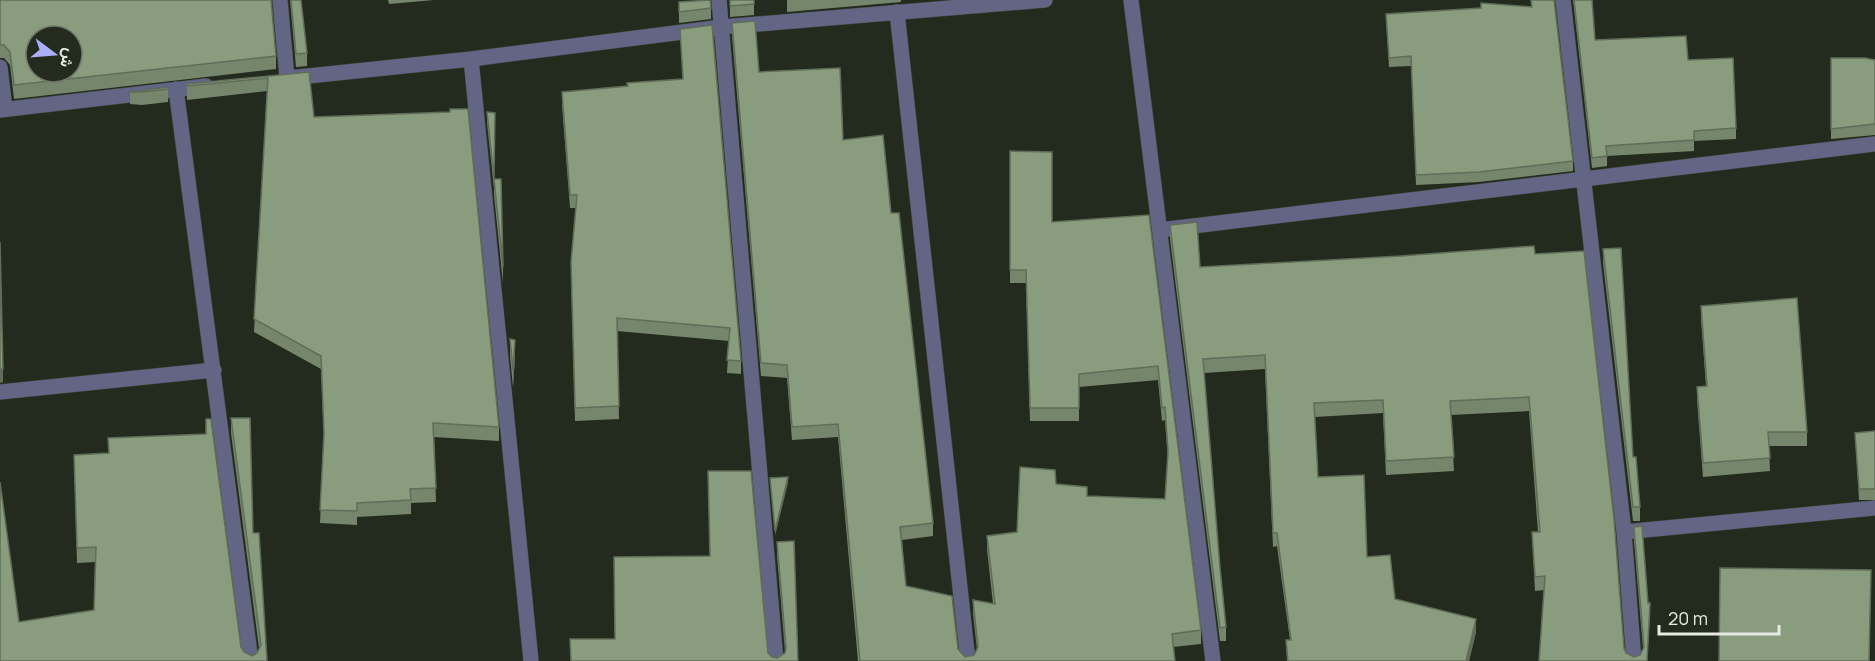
<svg xmlns="http://www.w3.org/2000/svg" width="1875" height="661" font-family="Manrope,Vazirmatn,sans-serif">
	<style>
		.lines { fill: none; stroke-linecap: round; stroke-linejoin: round }
		.street-casing { stroke: #3e463a; stroke-width: 16 }
		.street { stroke: #636584; stroke-width: 15 }
		.wall { fill: #76866c }
		.shaded-wall { fill: #606d58 }
		.building { fill: #899c7e; stroke: #606d58; stroke-width: 1.5; fill-rule: evenodd }
	</style>
	<rect width="100%" height="100%" fill="#232b1f"/>
	<g class="lines">
		<defs>
			<path id="street" d="M 280,0 L 287,78
				M 719,0 L 776,661
				M 1131,0 L 1213,661
				M 1563,0 L 1624,532 L 1634,661
				M 897,12 L 968,661
				M 471,59 L 531,661
				M 0,67 L 5,109
				M 289,78 L 471,59 L 722,27 L 1045,0
				M 176,89 L 251,661
				M 0,110 L 206,86
				M 1160,230 L 1875,144
				M 0,392 L 214,370
				M 1624,532 L 1875,508"/>
		</defs>
		<!-- street casing -->
		<use href="#street" class="street-casing"/>
		<!-- street -->
		<use href="#street" class="street"/>
	</g>
	<!-- wall -->
	<path class="wall" d="M 0,0 L 276,56 L 276,69 L 14,99 L 10,65 L 4,58 L 0,58 Z
		M 290,0 L 301,0 L 307,53 L 307,66 L 296,67 Z
		M 388,0 L 434,0 L 389,4 Z
		M 730,0 L 754,0 L 754,15 L 730,17 Z
		M 787,0 L 901,0 L 901,2 L 787,12 Z
		M 1531,0 L 1573,161 L 1573,171 L 1479,182 L 1416,185 L 1411,66 L 1389,67 L 1386,14 L 1531,7 Z
		M 1573,0 L 1592,0 L 1595,40 L 1688,60 L 1736,128 L 1736,139 L 1694,141 L 1694,151 L 1607,156 L 1607,166 L 1592,168 Z
		M 679,2 L 711,8 L 711,19 L 679,23 Z
		M 732,23 L 759,72 L 843,140 L 891,213 L 933,523 L 933,536 L 902,540 L 906,586 L 965,657 L 974,655 L 977,650 L 973,613 L 973,600 L 993,604 L 987,549 L 987,536 L 1017,532 L 1056,484 L 1087,497 L 1165,499 L 1168,459 L 1165,420 L 1162,421 L 1158,380 L 1079,387 L 1079,421 L 1030,421 L 1026,283 L 1010,283 L 1010,151 L 1052,222 L 1149,215 L 1201,630 L 1201,644 L 1173,647 L 1175,661 L 858,661 L 838,437 L 792,440 L 787,378 L 761,376 L 732,36 Z
		M 680,29 L 741,361 L 741,374 L 727,373 L 729,341 L 617,331 L 619,419 L 575,421 L 571,275 L 576,208 L 570,208 L 562,105 L 562,92 L 627,86 L 683,79 Z
		M 1831,58 L 1875,60 L 1875,135 L 1831,139 Z
		M 309,72 L 314,117 L 499,427 L 499,441 L 434,437 L 436,502 L 411,503 L 411,514 L 357,517 L 357,525 L 320,523 L 324,439 L 321,369 L 254,332 L 267,91 L 187,100 L 187,84 Z
		M 168,87 L 168,102 L 142,105 L 130,104 L 130,92 Z
		M 487,112 L 495,113 L 494,188 L 487,123 Z
		M 494,179 L 503,267 L 503,283 L 494,195 Z
		M 1170,225 L 1200,267 L 1535,254 L 1624,648 L 1626,653 L 1634,657 L 1640,655 L 1643,649 L 1634,541 L 1634,527 L 1650,617 L 1647,661 L 1539,661 L 1544,590 L 1535,591 L 1532,532 L 1538,532 L 1529,411 L 1451,415 L 1454,471 L 1386,475 L 1383,413 L 1315,417 L 1318,477 L 1367,557 L 1395,599 L 1476,632 L 1469,661 L 1287,661 L 1286,640 L 1290,640 L 1277,546 L 1273,547 L 1265,369 L 1204,373 L 1220,568 L 1226,627 L 1226,641 L 1220,641 L 1170,239 Z
		M 1603,249 L 1640,507 L 1640,521 L 1633,521 L 1603,263 Z
		M 1701,306 L 1807,432 L 1807,446 L 1769,446 L 1770,471 L 1703,477 L 1697,400 L 1697,387 L 1706,386 L 1701,319 Z
		M 510,339 L 515,356 L 513,387 L 510,356 Z
		M 231,418 L 253,533 L 267,661 L 19,622 L 94,610 L 95,562 L 77,563 L 74,455 L 241,647 L 244,652 L 252,656 L 257,653 L 259,648 L 231,433 Z
		M 1875,431 L 1875,500 L 1859,500 L 1855,433 Z
		M 777,542 L 798,661 L 570,661 L 768,653 L 772,657 L 777,658 L 785,653 L 785,651 L 777,555 Z"/>
	<!-- shaded-wall -->
	<path class="shaded-wall" d="M 515,340 L 515,356 L 513,387 L 513,370 Z
		M 0,369 L 3,369 L 3,382 L 0,383 Z
		M 788,477 L 788,483 L 775,536 L 775,531 Z
		M 1476,619 L 1476,632 L 1469,661 L 1466,661 Z"/>
	<!-- building -->
	<path class="building" d="M 0,0 L 271,0 L 276,56 L 14,85 L 10,52 L 4,45 L 0,45 ZM 36,36 L 72,36 L 72,72 L 36,72 Z
		M 291,0 L 301,0 L 307,53 L 296,54 Z
		M 710,0 L 711,8 L 679,12 L 679,2 Z
		M 730,0 L 754,0 L 754,4 L 730,6 Z
		M 1531,0 L 1554,0 L 1573,161 L 1479,172 L 1416,175 L 1411,56 L 1389,58 L 1386,14 L 1481,8 L 1481,3 L 1532,7 Z
		M 1574,0 L 1592,0 L 1595,40 L 1686,36 L 1688,60 L 1733,58 L 1736,128 L 1694,131 L 1694,140 L 1606,146 L 1607,156 L 1592,158 Z
		M 755,21 L 759,72 L 840,68 L 843,140 L 883,135 L 891,213 L 899,213 L 933,523 L 900,527 L 906,586 L 952,596 L 958,649 L 965,657 L 974,655 L 978,647 L 973,600 L 995,604 L 987,536 L 1017,532 L 1020,467 L 1055,470 L 1056,484 L 1087,487 L 1087,496 L 1165,499 L 1168,452 L 1165,407 L 1162,408 L 1158,366 L 1079,374 L 1079,408 L 1030,408 L 1026,270 L 1010,270 L 1010,151 L 1052,152 L 1052,222 L 1149,215 L 1201,630 L 1172,634 L 1175,661 L 860,661 L 838,424 L 792,427 L 787,365 L 761,363 L 732,23 Z
		M 712,25 L 741,361 L 727,360 L 730,328 L 617,318 L 619,406 L 575,408 L 571,262 L 577,195 L 570,195 L 562,92 L 628,86 L 627,83 L 683,79 L 680,29 Z
		M 1831,58 L 1865,58 L 1875,60 L 1875,124 L 1831,129 Z
		M 309,72 L 314,117 L 450,112 L 450,109 L 468,109 L 499,427 L 433,423 L 436,488 L 410,489 L 411,500 L 357,503 L 357,511 L 320,510 L 324,433 L 321,356 L 254,319 L 268,78 L 187,86 L 187,84 Z
		M 168,87 L 168,89 L 142,92 L 130,92 Z
		M 487,112 L 495,113 L 494,178 Z
		M 494,179 L 501,179 L 503,267 Z
		M 1197,222 L 1200,267 L 1401,256 L 1534,246 L 1535,254 L 1584,251 L 1614,519 L 1624,648 L 1626,653 L 1634,657 L 1640,655 L 1644,647 L 1634,527 L 1642,526 L 1648,603 L 1650,603 L 1647,661 L 1539,661 L 1545,576 L 1535,577 L 1532,532 L 1540,532 L 1529,397 L 1450,401 L 1454,457 L 1386,461 L 1383,400 L 1314,403 L 1318,477 L 1364,475 L 1367,557 L 1390,555 L 1395,599 L 1476,619 L 1466,661 L 1288,661 L 1286,640 L 1291,640 L 1277,533 L 1273,533 L 1265,355 L 1203,359 L 1220,568 L 1226,627 L 1220,628 L 1170,225 Z
		M 0,242 L 3,369 L 0,369 Z
		M 1621,248 L 1633,457 L 1636,457 L 1640,507 L 1633,507 L 1603,249 Z
		M 1797,298 L 1807,432 L 1768,432 L 1770,458 L 1703,463 L 1697,387 L 1707,386 L 1701,306 Z
		M 510,339 L 515,340 L 513,370 Z
		M 231,418 L 250,418 L 253,533 L 259,533 L 267,661 L 0,661 L 0,482 L 19,622 L 94,610 L 96,547 L 77,548 L 74,455 L 109,453 L 108,438 L 206,434 L 206,419 L 211,419 L 241,647 L 244,652 L 252,656 L 257,653 L 261,645 Z
		M 1875,431 L 1875,489 L 1859,489 L 1855,433 Z
		M 708,471 L 751,471 L 768,653 L 772,657 L 777,658 L 785,653 L 786,648 L 777,542 L 794,541 L 798,661 L 571,661 L 570,639 L 615,639 L 614,557 L 710,556 Z
		M 788,477 L 775,531 L 770,478 Z
		M 1720,568 L 1871,570 L 1869,661 L 1719,661 Z"/>
	<!-- north arrow -->
	<g transform="translate(54 54) rotate(106)"><circle r="28" fill="#232b1f" stroke="#71776d" stroke-width="1.5"/>
	<path d="M0-4.5L10 22L0 15L-10 22Z" fill="#abaffb"/>
	<text y="-9" font-size="16" font-weight="bold" text-anchor="middle" fill="#e5eae2">ش</text>
	</g>
	<!-- scale -->
	<path d="M1659 625v9h120v-9" fill="none" stroke="#e5eae2" stroke-width="3"/>
	<text x="1668" y="625" font-size="18" fill="#e5eae2" stroke="#232b1f" stroke-width="4.5" paint-order="stroke">20 m</text>
</svg>
